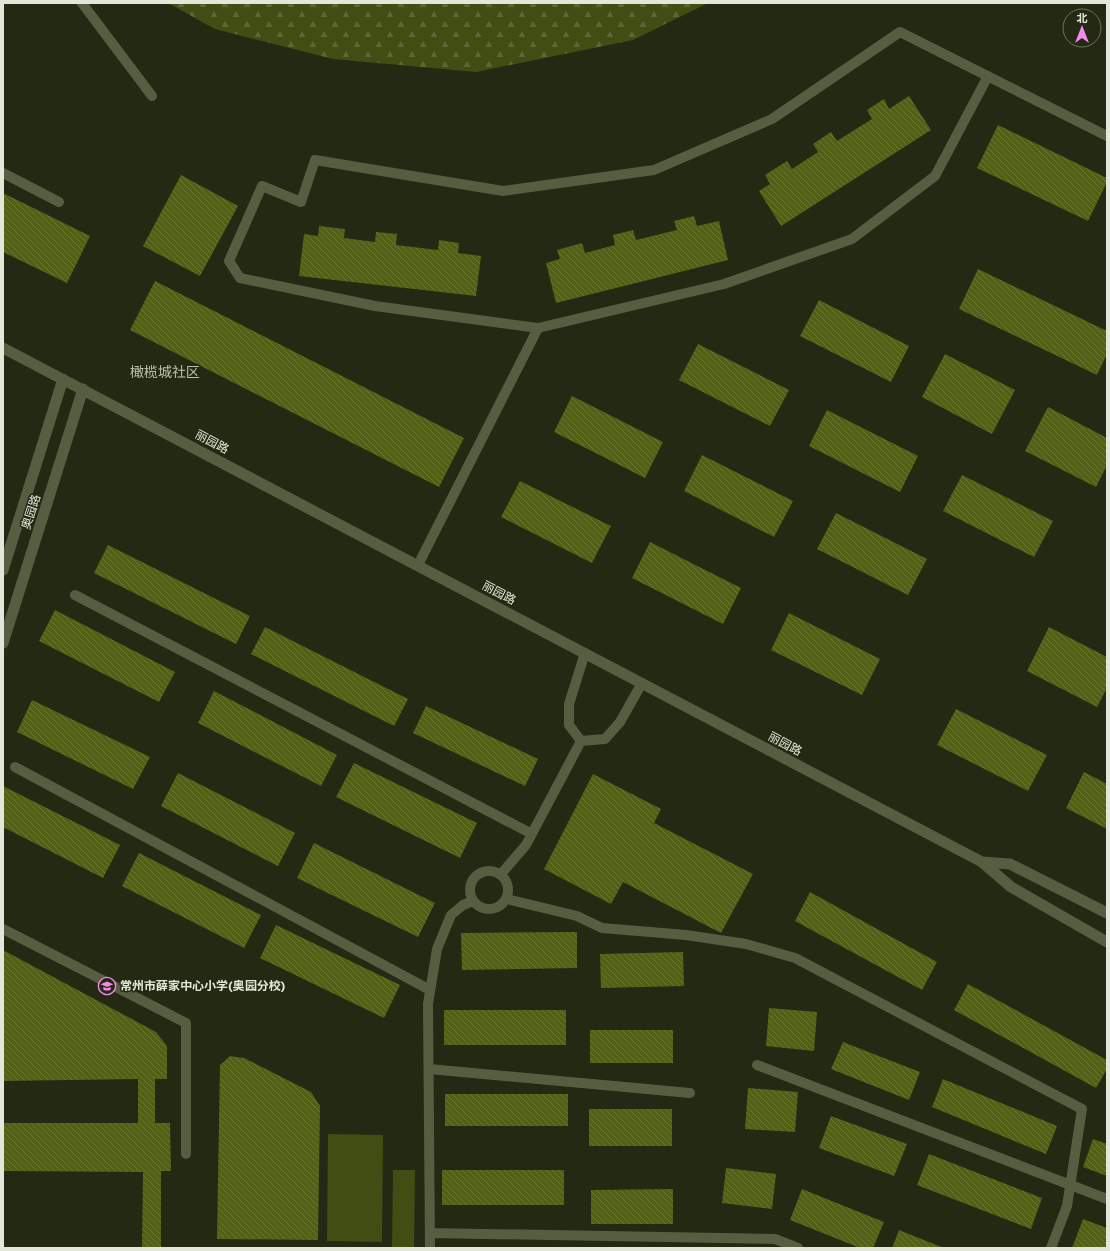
<svg xmlns="http://www.w3.org/2000/svg" width="1110" height="1251" font-family="'Work Sans','Noto Sans SC',sans-serif">
	<style>
		.grass { fill: #414d13 }
		.forest { fill: url(#forest-firs) }
		.building { fill: url(#building-back-hatch) }
		.lines { fill: none; stroke-linecap: round; stroke-linejoin: round }
		.service { stroke: #565d41; stroke-width: 10 }
		.tertiary { stroke: #565d41; stroke-width: 11 }
		.labels { text-anchor: middle; dominant-baseline: central; stroke-width: 3; stroke-linejoin: round; paint-order: stroke }
		.street-label { font-size: 12px; fill: #e3e7d9; stroke: #232912 }
		.poi-label { font-size: 12px; font-weight: bold; fill: #e3e7d9; stroke: #232912; text-anchor: start }
		.quarter-label { font-size: 14px; fill: #bac2a6; stroke: #232912 }
	</style>
	<defs>
		<pattern id="forest-firs" width="22" height="20" patternUnits="userSpaceOnUse"><rect width="22" height="20" fill="#414d13"/><path d="M5 1l3.5 6h-7zM16 11l3.5 6h-7z" fill="#5c6735"/></pattern>
		<pattern id="building-back-hatch" width="6" height="6" patternUnits="userSpaceOnUse"><rect width="6" height="6" fill="#516012"/><path d="M-1 5l2 2M0 0l6 6M5-1l2 2" fill="none" stroke="#6a7734"/></pattern>
	</defs>
	<rect width="100%" height="100%" fill="#232912"/>
	<!-- grass -->
	<path class="grass" d="M 328,1134 L 383,1135 L 382,1242 L 327,1241 Z
		M 393,1170 L 415,1170 L 414,1248 L 392,1248 Z"/>
	<!-- forest -->
	<path class="forest" d="M 168,3 L 708,3 L 633,40 L 476,72 L 333,59 L 215,29 Z"/>
	<!-- building -->
	<path class="building" d="M 909,96 L 931,130 L 781,226 L 759,191 L 770,184 L 765,175 L 787,161 L 792,169 L 818,152 L 813,144 L 831,132 L 837,141 L 872,119 L 867,110 L 884,99 L 889,109 Z
		M 998,125 L 1107,178 L 1107,182 L 1088,221 L 977,168 Z
		M 181,175 L 238,206 L 200,276 L 143,246 Z
		M 3,193 L 90,236 L 67,283 L 3,252 Z
		M 694,216 L 697,226 L 719,221 L 728,260 L 556,303 L 546,263 L 560,259 L 557,250 L 582,243 L 585,253 L 615,245 L 613,235 L 633,230 L 636,240 L 677,230 L 674,221 Z
		M 319,226 L 345,229 L 344,238 L 375,242 L 376,232 L 397,234 L 396,245 L 438,250 L 439,240 L 459,243 L 458,253 L 481,256 L 476,296 L 299,276 L 304,234 L 318,236 Z
		M 978,269 L 1107,331 L 1107,354 L 1097,375 L 959,309 Z
		M 155,281 L 464,438 L 439,487 L 130,330 Z
		M 819,300 L 909,346 L 891,382 L 800,336 Z
		M 698,344 L 789,390 L 770,426 L 679,380 Z
		M 945,354 L 1015,390 L 992,434 L 922,397 Z
		M 572,396 L 663,442 L 645,478 L 554,432 Z
		M 1048,407 L 1107,438 L 1107,465 L 1096,487 L 1025,451 Z
		M 827,410 L 918,456 L 900,492 L 809,446 Z
		M 702,455 L 793,501 L 774,537 L 684,491 Z
		M 962,475 L 1053,521 L 1034,557 L 943,511 Z
		M 520,481 L 611,526 L 592,563 L 501,517 Z
		M 836,513 L 927,559 L 908,595 L 817,549 Z
		M 650,542 L 741,588 L 723,624 L 632,578 Z
		M 108,545 L 250,616 L 236,644 L 94,573 Z
		M 55,610 L 175,672 L 159,702 L 39,641 Z
		M 789,613 L 880,659 L 862,695 L 771,650 Z
		M 265,627 L 408,699 L 394,726 L 251,654 Z
		M 1049,627 L 1107,657 L 1107,688 L 1097,707 L 1027,671 Z
		M 214,691 L 337,755 L 321,786 L 198,723 Z
		M 32,700 L 150,757 L 133,789 L 17,732 Z
		M 426,706 L 538,759 L 525,786 L 413,733 Z
		M 956,709 L 1047,755 L 1028,791 L 937,745 Z
		M 354,763 L 477,823 L 460,858 L 336,797 Z
		M 1084,772 L 1107,784 L 1107,829 L 1066,808 Z
		M 178,773 L 295,833 L 278,866 L 161,806 Z
		M 593,774 L 661,809 L 654,823 L 753,874 L 721,933 L 623,882 L 611,904 L 544,869 Z
		M 3,786 L 120,845 L 103,878 L 3,827 Z
		M 314,843 L 435,903 L 418,937 L 297,878 Z
		M 139,853 L 261,915 L 244,948 L 122,886 Z
		M 810,892 L 937,962 L 922,990 L 795,921 Z
		M 276,925 L 400,985 L 384,1018 L 260,958 Z
		M 577,932 L 577,968 L 462,970 L 461,933 Z
		M 3,950 L 156,1032 L 167,1046 L 167,1079 L 155,1079 L 155,1123 L 170,1123 L 171,1171 L 161,1171 L 161,1248 L 142,1248 L 143,1172 L 3,1171 L 3,1123 L 138,1123 L 138,1079 L 3,1081 Z
		M 683,952 L 684,986 L 601,988 L 600,954 Z
		M 968,984 L 1107,1060 L 1107,1069 L 1096,1088 L 954,1010 Z
		M 769,1008 L 817,1012 L 814,1051 L 766,1046 Z
		M 444,1010 L 566,1010 L 566,1045 L 444,1045 Z
		M 590,1030 L 673,1030 L 673,1063 L 590,1063 Z
		M 843,1042 L 920,1072 L 909,1100 L 831,1069 Z
		M 230,1056 L 244,1058 L 311,1092 L 320,1106 L 318,1240 L 217,1239 L 220,1065 Z
		M 943,1079 L 1057,1126 L 1046,1154 L 932,1107 Z
		M 748,1088 L 798,1092 L 795,1132 L 745,1129 Z
		M 445,1094 L 568,1094 L 568,1126 L 445,1126 Z
		M 589,1109 L 672,1109 L 672,1146 L 589,1146 Z
		M 831,1116 L 907,1144 L 894,1176 L 819,1148 Z
		M 1093,1139 L 1107,1144 L 1107,1176 L 1083,1167 Z
		M 929,1154 L 1042,1198 L 1031,1229 L 917,1185 Z
		M 726,1168 L 776,1174 L 772,1209 L 722,1203 Z
		M 442,1170 L 564,1170 L 564,1205 L 442,1205 Z
		M 673,1189 L 673,1224 L 591,1224 L 591,1190 Z
		M 802,1189 L 884,1222 L 873,1248 L 860,1248 L 790,1220 Z
		M 1083,1219 L 1107,1228 L 1107,1248 L 1072,1248 Z
		M 899,1230 L 944,1248 L 892,1248 Z"/>
	<g class="lines">
		<!-- service -->
		<path class="service" d="M 82,3 L 152,96
			M 988,76 L 935,176 L 852,239 L 724,284 L 538,328 L 375,306 L 240,278 L 229,261 L 262,186 L 301,202 L 315,160 L 503,191 L 654,170 L 772,119 L 900,32 L 1107,136
			M 3,173 L 59,202
			M 418,565 L 538,328
			M 75,595 L 532,834
			M 585,653 L 569,704 L 569,725 L 581,741 L 605,739 L 620,722 L 642,683
			M 15,767 L 430,990
			M470 890a19 19 0 1 1 38 0a19 19 0 1 1-38 0Z
			M 501,874 L 526,845 L 581,741
			M 507,899 L 577,916 L 602,928 L 686,935 L 746,944 L 795,958 L 1082,1109 L 1067,1206 L 1051,1248
			M 3,929 L 186,1023 L 186,1154
			M 757,1065 L 1107,1199
			M 429,1069 L 690,1093
			M 430,1233 L 775,1239 L 798,1248
			M 430,1248 L 428,1004 L 437,949 L 451,915 L 463,905 L 473,901"/>
		<!-- tertiary -->
		<path class="tertiary" d="M 3,348 L 982,862 L 1011,887 L 1107,942
			M 3,570 L 63,379
			M 3,643 L 83,389
			M 982,862 L 1010,864 L 1107,913"/>
	</g>
	<!-- icons -->
	<defs>
		<symbol id="school-ring" viewBox="-11 -11 22 22"><circle r="9.5" fill="#232912" stroke="#f689ed" stroke-width="1.5"/><path d="M0-5L7-2L0 1L-7-2ZM-4 1L0 2.5L4 1V4Q0 6-4 4Z" fill="#f689ed"/></symbol>
	</defs>
	<g fill-rule="evenodd">
		<use href="#school-ring" x="97" y="976" width="20" height="20"/>
	</g>
	<g class="labels">
		<!-- street labels -->
		<g class="street-label">
			<text transform="translate(212 442) rotate(28)">丽园路</text>
			<text transform="translate(31 512) rotate(-72)">奥园路</text>
			<text transform="translate(499 593) rotate(28)">丽园路</text>
			<text transform="translate(785 744) rotate(28)">丽园路</text>
		</g>
		<!-- poi labels -->
		<g class="poi-label">
			<text x="120" y="986">常州市薛家中心小学(奥园分校)</text>
		</g>
		<!-- quarter labels -->
		<g class="quarter-label">
			<text x="165" y="372">橄榄城社区</text>
		</g>
	</g>
	<!-- border -->
	<rect width="1110" height="1251" fill="none" stroke="#e3e7d9" stroke-width="8"/>
	<!-- north arrow -->
	<g transform="translate(1082 28)"><circle r="19" fill="#232912" stroke="#707562"/>
	<path d="M0-3L7 15L0 10L-7 15Z" fill="#f689ed"/>
	<text y="-6" font-size="11" font-weight="bold" text-anchor="middle" fill="#e3e7d9">北</text>
	</g>
</svg>
